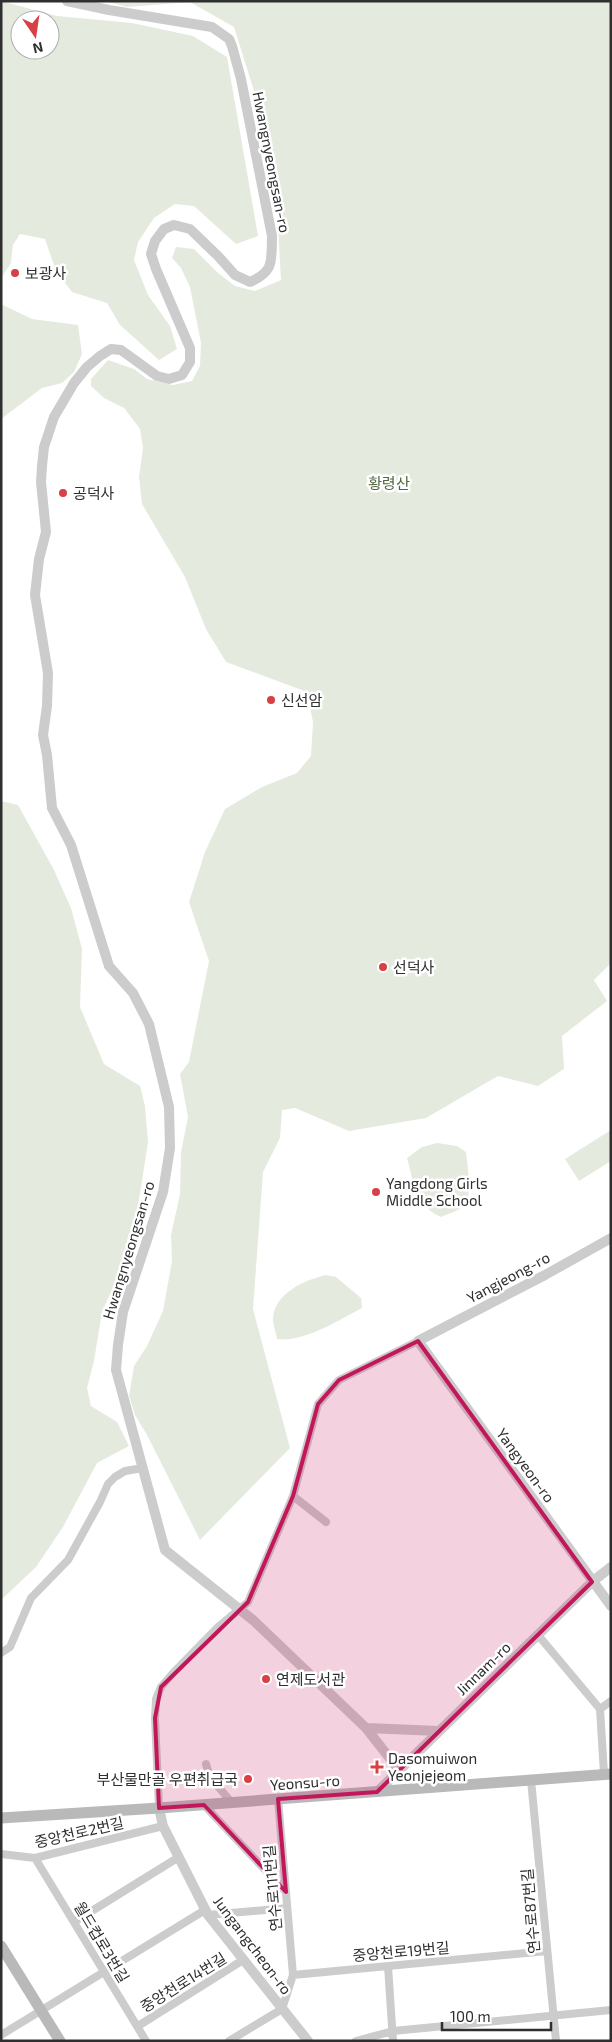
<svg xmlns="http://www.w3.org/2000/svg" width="612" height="2042" font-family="'Exo 2','Noto Sans KR',sans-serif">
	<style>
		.green { fill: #e4ebde; fill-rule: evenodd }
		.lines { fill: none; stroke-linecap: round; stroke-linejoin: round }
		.minor { stroke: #ccc; stroke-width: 8 }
		.tertiary { stroke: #ccc; stroke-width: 10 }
		.secondary { stroke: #b9b9b9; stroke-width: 11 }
		.marked { fill: #c2185b; fill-opacity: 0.2; stroke: #c2185b; stroke-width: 4; stroke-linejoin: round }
		.poi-dot { fill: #d74044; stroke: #fff; stroke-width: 2 }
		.labels { text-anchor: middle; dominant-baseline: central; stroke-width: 5; stroke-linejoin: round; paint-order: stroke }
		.street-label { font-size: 15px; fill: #2f2f2f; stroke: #fff }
		.poi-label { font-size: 15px; fill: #2f2f2f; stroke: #fff; text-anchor: start }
		.park-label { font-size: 15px; fill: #506740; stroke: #fff }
	</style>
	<rect width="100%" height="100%" fill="#fff"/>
	<!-- green -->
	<path class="green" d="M 1,1 L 57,16 L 132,23 L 193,36 L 227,57 L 258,236 L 236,244 L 194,206 L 175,204 L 154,218 L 138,242 L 134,260 L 148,295 L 170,326 L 177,349 L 159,360 L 120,325 L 107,303 L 72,292 L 56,271 L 45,239 L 20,234 L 13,245 L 11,263 L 1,278 ZM 20,20 L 50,20 L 50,50 L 20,50 Z
		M 105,1 L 611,1 L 611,963 L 594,980 L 607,1001 L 562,1036 L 564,1069 L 538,1086 L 498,1076 L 426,1118 L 349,1131 L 295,1108 L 282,1110 L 280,1138 L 263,1172 L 253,1309 L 290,1448 L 200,1540 L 147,1435 L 135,1415 L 129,1396 L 134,1366 L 147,1346 L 163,1311 L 172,1261 L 171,1235 L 180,1194 L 181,1152 L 188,1117 L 180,1074 L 189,1062 L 209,961 L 189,902 L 205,852 L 225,809 L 262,787 L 297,773 L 311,756 L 313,722 L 307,692 L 226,662 L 206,629 L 185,577 L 142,504 L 139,477 L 143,448 L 140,429 L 124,408 L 104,398 L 91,386 L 91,379 L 108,360 L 134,369 L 147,379 L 173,385 L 192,381 L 200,366 L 201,343 L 190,287 L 181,268 L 172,258 L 176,247 L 194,249 L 218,273 L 235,286 L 255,291 L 281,280 L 276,189 L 265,126 L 234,27 L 190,2 L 127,7 Z
		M 1,300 L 3,305 L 32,319 L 78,325 L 82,354 L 74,372 L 62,383 L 42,388 L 1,419 Z
		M 1,801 L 18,805 L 53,868 L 71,908 L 82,949 L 80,1007 L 104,1064 L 140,1086 L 145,1106 L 148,1142 L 137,1213 L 130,1250 L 102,1312 L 94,1361 L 87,1388 L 91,1406 L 117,1422 L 129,1446 L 97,1463 L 63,1527 L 36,1567 L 1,1600 Z
		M 611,1130 L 611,1161 L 579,1181 L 565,1159 Z
		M 437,1143 L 457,1146 L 466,1152 C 467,1164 474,1199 463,1207 C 457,1211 448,1214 441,1217 C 417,1208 413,1180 407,1158 L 422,1147 Z
		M 326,1275 L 336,1277 L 361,1298 L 362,1308 C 339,1320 303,1343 277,1339 C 276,1332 273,1325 273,1319 C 274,1293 305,1280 326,1275 Z"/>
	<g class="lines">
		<!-- minor -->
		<path class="minor" d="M 293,1496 L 326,1522
			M 538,1635 L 600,1709 L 604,1774
			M 1,1653 L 10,1647 L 31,1598 L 68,1560 L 100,1502 L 108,1484 L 115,1477 L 125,1471 L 143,1468
			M 600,1709 L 611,1701
			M 206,1764 L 210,1777 L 232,1803
			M 531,1780 L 556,2041
			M 204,1805 L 286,1892
			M 159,1808 L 155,1718 L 156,1699 L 161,1687 L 173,1673 L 218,1627 L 248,1602 L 293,1496 L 318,1404 L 339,1380 L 418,1341
			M 1,1854 L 35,1858 L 163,1826
			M 35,1858 L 146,2041
			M 208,1915 L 287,1908
			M 74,1922 L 179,1857
			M 388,1966 L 393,2041
			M 293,1975 L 547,1951
			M 138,2026 L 243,1960
			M 1,2035 L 205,1910
			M 229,2041 L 282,2009 L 293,1975 L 278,1799
			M 356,2041 L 393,2031 L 611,2010"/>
		<!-- tertiary -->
		<path class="tertiary" d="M 67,1 L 109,10 L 212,27 L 229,39 L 232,46 L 241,79 L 272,236 C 271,261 275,271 250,282 L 235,275 L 218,256 L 190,229 L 174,225 L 164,229 L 155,241 L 151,254 L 156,269 L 190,348 L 190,362 L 182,375 L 169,379 L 157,376 L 121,350 L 111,349 L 100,356 L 87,367 L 74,383 L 54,417 L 44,447 L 42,466 L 41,482 L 46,532 L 39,559 L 35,595 L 48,673 L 47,706 L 43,735 L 47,755 L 52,808 L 71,845 L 109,966 L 133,993 L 149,1024 L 169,1107 L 170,1148 L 163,1192 L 123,1312 L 118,1345 L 116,1370 L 165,1550 L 253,1620 L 366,1728 L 399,1770
			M 611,1238 L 545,1275 L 418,1341 L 611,1606
			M 366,1728 L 439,1731
			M 377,1792 L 592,1582 L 611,1567
			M 159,1808 L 163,1826 L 208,1915 L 308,2041"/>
		<!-- secondary -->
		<path class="secondary" d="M 1,1818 L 159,1808 L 611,1774
			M 1,1946 L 60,2041"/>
	</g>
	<!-- marked area -->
	<path class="marked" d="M 418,1341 L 592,1582 L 377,1792 L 278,1799 L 286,1892 L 204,1805 L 159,1808 L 155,1718 L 161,1687 L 248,1602 L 293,1496 L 318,1404 L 339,1380 Z"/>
	<!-- markers -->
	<g class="poi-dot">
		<circle cx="15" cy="273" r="5"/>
		<circle cx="63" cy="493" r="5"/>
		<circle cx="271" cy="700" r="5"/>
		<circle cx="383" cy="967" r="5"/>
		<circle cx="376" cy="1192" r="5"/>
		<circle cx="266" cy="1679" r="5"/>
		<path d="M374.5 1759.5h5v5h5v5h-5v5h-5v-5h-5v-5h5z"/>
		<circle cx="248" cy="1779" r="5"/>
	</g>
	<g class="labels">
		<!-- street labels -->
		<g class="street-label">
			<text transform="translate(272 162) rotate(79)">Hwangnyeongsan-ro</text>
			<text transform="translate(128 1250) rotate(-73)">Hwangnyeongsan-ro</text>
			<text transform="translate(508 1277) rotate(-28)">Yangjeong-ro</text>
			<text transform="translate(526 1465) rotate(54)">Yangyeon-ro</text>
			<text transform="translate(483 1668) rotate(-44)">Jinnam-ro</text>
			<text transform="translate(305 1782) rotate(-4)">Yeonsu-ro</text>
			<text transform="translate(79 1832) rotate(-13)">중앙천로2번길</text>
			<text transform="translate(272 1888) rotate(-95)">연수로111번길</text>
			<text transform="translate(530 1911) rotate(-95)">연수로87번길</text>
			<text transform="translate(102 1942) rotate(59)">월드컵로3번길</text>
			<text transform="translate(253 1945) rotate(53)">Jungangcheon-ro</text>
			<text transform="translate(401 1951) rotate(-5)">중앙천로19번길</text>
			<text transform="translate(183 1982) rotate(-32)">중앙천로14번길</text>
		</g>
		<!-- poi labels -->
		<g class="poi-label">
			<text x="25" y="273">보광사</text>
			<text x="73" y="493">공덕사</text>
			<text x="281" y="700">신선암</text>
			<text x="393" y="967">선덕사</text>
			<text x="386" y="1183">Yangdong Girls<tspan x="386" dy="17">Middle School</tspan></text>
			<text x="276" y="1679">연제도서관</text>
			<text x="388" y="1758">Dasomuiwon<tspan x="388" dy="17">Yeonjejeom</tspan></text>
			<text x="238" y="1779" text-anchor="end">부산물만골 우편취급국</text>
		</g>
		<!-- park labels -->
		<g class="park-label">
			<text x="389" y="483">황령산</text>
		</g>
	</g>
	<!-- border -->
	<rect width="612" height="2042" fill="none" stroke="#2f2f2f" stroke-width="5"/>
	<!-- north arrow -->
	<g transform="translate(35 35) rotate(167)"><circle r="24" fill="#ffffff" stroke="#acacac"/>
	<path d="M0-4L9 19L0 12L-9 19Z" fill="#d74044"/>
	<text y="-8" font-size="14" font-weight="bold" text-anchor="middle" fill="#2f2f2f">N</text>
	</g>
	<!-- scale -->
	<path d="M442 2022v8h109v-8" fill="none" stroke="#2f2f2f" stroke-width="2.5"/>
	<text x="450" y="2022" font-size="15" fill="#2f2f2f" stroke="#ffffff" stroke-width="4" paint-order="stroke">100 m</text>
</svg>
